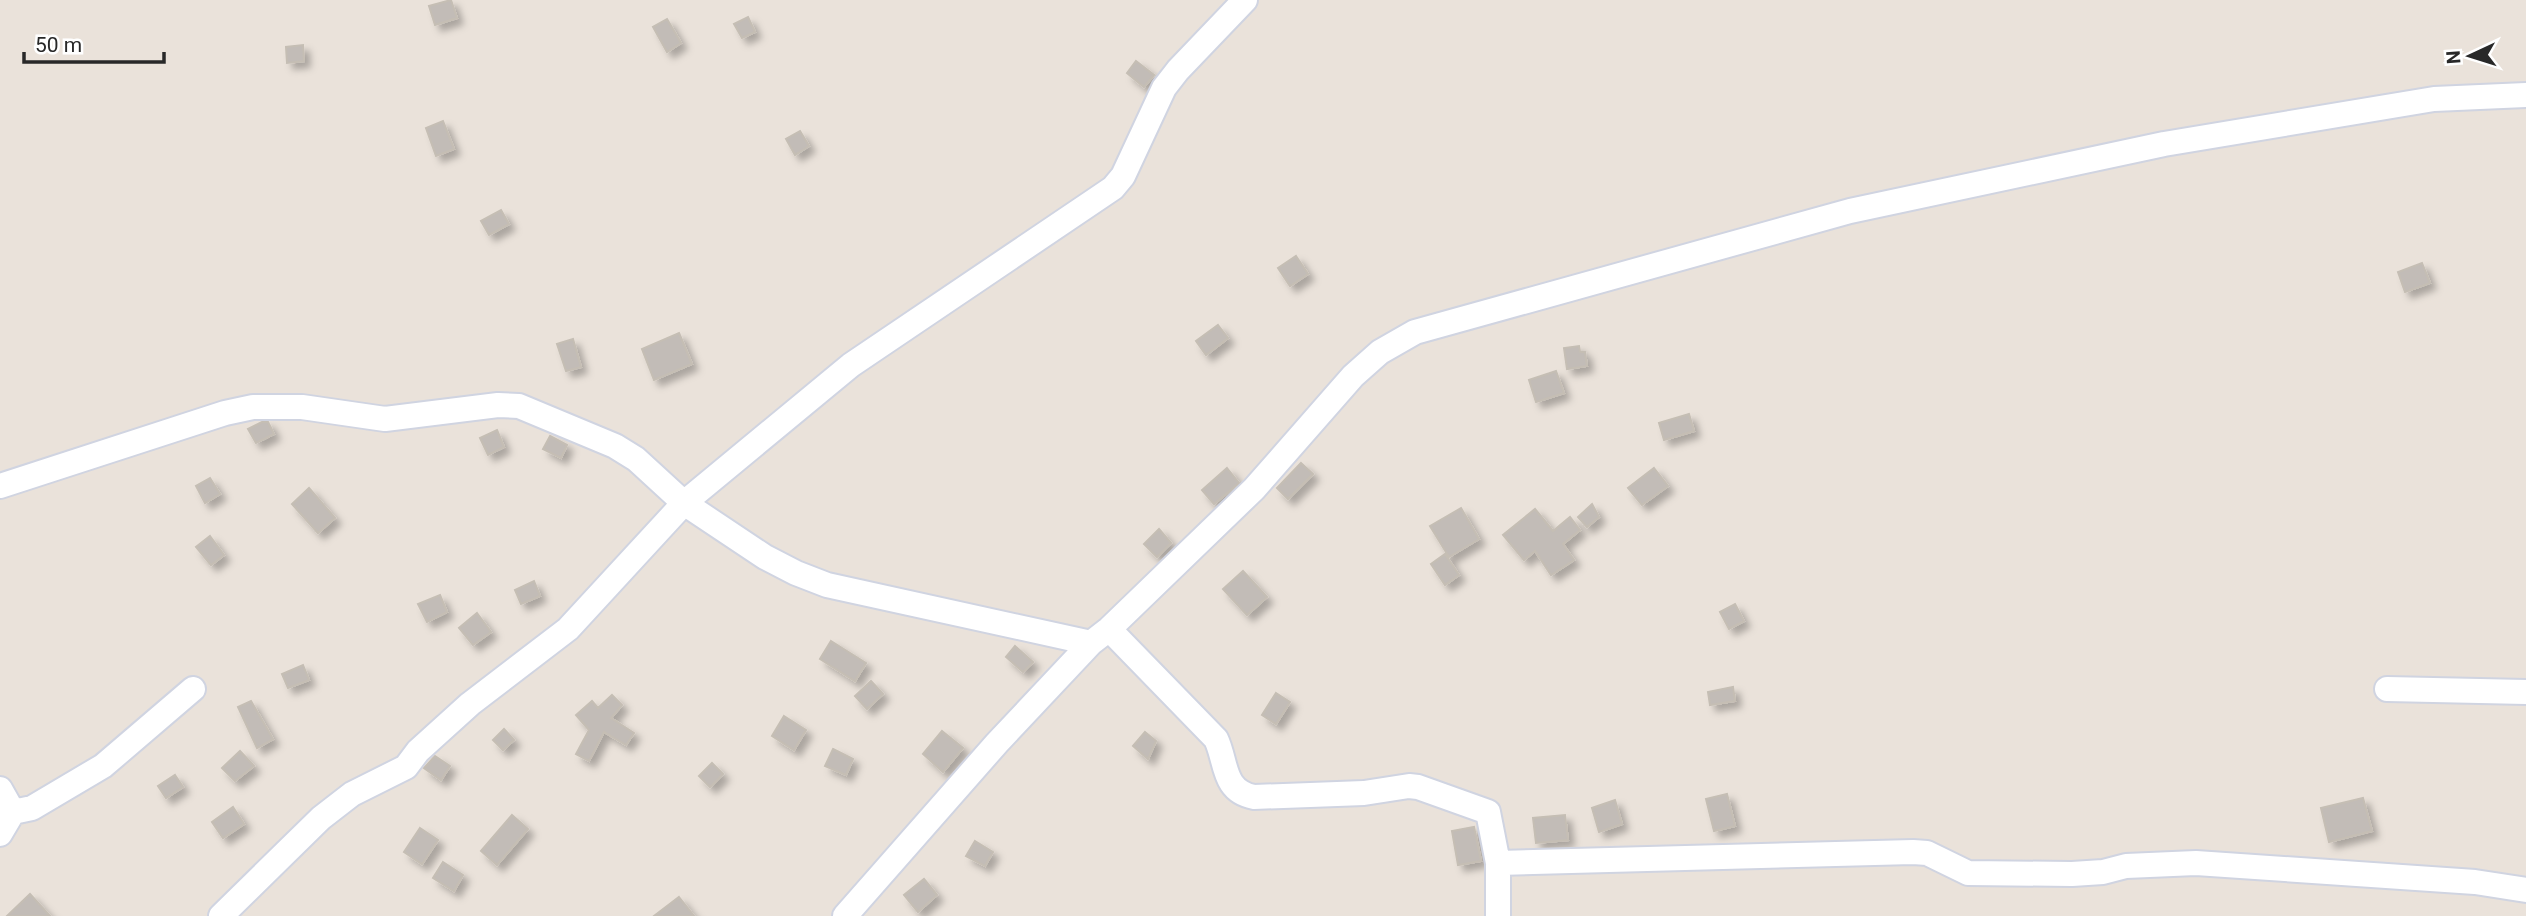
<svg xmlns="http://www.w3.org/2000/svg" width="2526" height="916" font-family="Roboto,sans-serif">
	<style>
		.building { fill: #c2bcb7; stroke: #c5beb4; stroke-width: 2; filter: url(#shadow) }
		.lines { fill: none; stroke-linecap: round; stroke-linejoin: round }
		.minor-casing { stroke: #d0d4e1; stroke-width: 28 }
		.minor { stroke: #fff; stroke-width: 24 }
	</style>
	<defs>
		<filter id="shadow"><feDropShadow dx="6" dy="6" stdDeviation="3.5" flood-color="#0004"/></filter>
	</defs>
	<rect width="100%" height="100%" fill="#eae2da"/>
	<!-- building -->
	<path class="building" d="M 451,0 L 457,18 L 435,25 L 429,6 Z
		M 748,17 L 755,32 L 742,38 L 734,24 Z
		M 667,19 L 681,43 L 667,52 L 653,27 Z
		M 303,45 L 304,61 L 287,63 L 286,47 Z
		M 1136,61 L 1154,75 L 1144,87 L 1127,73 Z
		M 443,121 L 454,149 L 436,156 L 426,128 Z
		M 800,131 L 809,146 L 795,155 L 786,139 Z
		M 501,210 L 509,224 L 489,235 L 481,221 Z
		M 1296,256 L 1308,274 L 1290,286 L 1278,268 Z
		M 2422,263 L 2430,283 L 2405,292 L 2398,272 Z
		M 1218,325 L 1228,338 L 1206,355 L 1196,341 Z
		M 679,333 L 692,364 L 654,380 L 642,349 Z
		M 573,339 L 581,367 L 566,371 L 557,344 Z
		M 1579,346 L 1580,352 L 1585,352 L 1587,366 L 1567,369 L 1564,348 Z
		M 1556,371 L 1564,393 L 1536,402 L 1529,380 Z
		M 1689,414 L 1694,431 L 1664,440 L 1659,423 Z
		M 262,422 L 268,422 L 274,434 L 256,443 L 248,429 Z
		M 497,430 L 504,447 L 488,455 L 480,438 Z
		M 550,436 L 567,445 L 561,458 L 543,449 Z
		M 1301,463 L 1313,474 L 1288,499 L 1277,488 Z
		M 1227,468 L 1239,483 L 1214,504 L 1202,490 Z
		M 1654,468 L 1668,486 L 1642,505 L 1628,488 Z
		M 210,478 L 220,494 L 205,503 L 196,486 Z
		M 309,488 L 335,518 L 318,533 L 292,504 Z
		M 1592,504 L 1599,517 L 1587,527 L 1578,517 Z
		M 1461,508 L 1479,539 L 1449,557 L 1430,526 Z
		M 1535,509 L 1553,531 L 1570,517 L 1580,530 L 1563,544 L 1574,560 L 1551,575 L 1535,551 L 1524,560 L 1503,535 Z
		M 1159,529 L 1171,543 L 1157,557 L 1144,544 Z
		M 210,536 L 224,555 L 211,565 L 196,547 Z
		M 1445,554 L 1459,575 L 1445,585 L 1431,564 Z
		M 1243,571 L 1267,597 L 1247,615 L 1223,589 Z
		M 534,581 L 540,596 L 521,604 L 515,590 Z
		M 440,595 L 447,612 L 427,622 L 418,604 Z
		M 1735,604 L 1744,621 L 1729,629 L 1720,612 Z
		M 477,613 L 491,632 L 473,645 L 459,628 Z
		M 831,641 L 866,663 L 855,681 L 820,659 Z
		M 1015,646 L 1033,662 L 1023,672 L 1006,657 Z
		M 303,665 L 309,680 L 288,688 L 282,674 Z
		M 871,681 L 883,694 L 867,709 L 855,696 Z
		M 1733,687 L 1735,701 L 1710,705 L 1708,692 Z
		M 1276,693 L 1290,702 L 1276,724 L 1262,715 Z
		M 612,695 L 622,705 L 611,718 L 634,733 L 626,745 L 604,732 L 589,761 L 576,754 L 589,730 L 576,715 L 592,701 L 598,708 Z
		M 251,701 L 273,739 L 257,748 L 238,707 Z
		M 784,716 L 806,730 L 794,750 L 772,736 Z
		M 504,729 L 514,740 L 503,750 L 493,740 Z
		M 942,731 L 963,748 L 943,772 L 923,754 Z
		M 1145,732 L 1156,741 L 1148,759 L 1133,746 Z
		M 833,749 L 853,759 L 846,775 L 825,766 Z
		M 240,751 L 254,766 L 235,781 L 222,768 Z
		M 435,756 L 450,766 L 441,780 L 424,768 Z
		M 712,763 L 723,774 L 710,787 L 699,776 Z
		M 175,775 L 183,787 L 166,798 L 158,786 Z
		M 1727,794 L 1735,826 L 1714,831 L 1706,799 Z
		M 2363,798 L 2372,831 L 2329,842 L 2321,808 Z
		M 1615,800 L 1622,824 L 1599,832 L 1592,808 Z
		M 233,807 L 244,824 L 223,838 L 212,822 Z
		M 512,815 L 528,829 L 497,865 L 481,851 Z
		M 1565,815 L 1568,840 L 1536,843 L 1533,818 Z
		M 1474,827 L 1481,861 L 1458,865 L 1452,831 Z
		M 420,828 L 438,840 L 422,864 L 404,852 Z
		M 975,841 L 993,852 L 985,866 L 966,856 Z
		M 443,862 L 463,875 L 454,891 L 433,878 Z
		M 924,879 L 937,895 L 918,912 L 904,895 Z
		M 30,894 L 50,916 L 7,916 Z
		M 679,897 L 694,916 L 654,916 Z"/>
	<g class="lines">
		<defs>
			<path id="minor" d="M 0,486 L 225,413 L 253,407 L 302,407 L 385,419 L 498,405 L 519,406 L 615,446 L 636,459 L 684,503 L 765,557 L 796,573 L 827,585 L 1091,643
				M 1109,629 L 1216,739 C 1227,762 1222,791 1254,797 L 1364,793 L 1409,786 L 1418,787 L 1488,812 L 1498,863 L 1498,916
				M 2387,689 L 2526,692
				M 0,789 L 13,812
				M 0,834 L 13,812 L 32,808 L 103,766 L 193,689
				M 1498,863 L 1913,852 L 1927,853 L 1968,873 L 2072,874 L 2103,872 L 2126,866 L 2196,863 L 2475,882 L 2526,890
				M 221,916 L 321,818 L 352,794 L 406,767 L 418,751 L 470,704 L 568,629 L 684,503 L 851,365 L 1113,188 L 1123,176 L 1164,88 L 1178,70 L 1245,0
				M 845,916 L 997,743 L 1091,643 L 1109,629 L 1254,489 L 1353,376 L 1380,352 L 1415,332 L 1850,211 L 2164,144 L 2434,99 L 2526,95"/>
		</defs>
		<!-- minor casing -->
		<use href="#minor" class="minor-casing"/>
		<!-- minor -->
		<use href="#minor" class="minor"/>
	</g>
	<!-- north arrow -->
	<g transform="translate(2470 56) rotate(266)" stroke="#ffffff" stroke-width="5" paint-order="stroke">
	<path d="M0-5L12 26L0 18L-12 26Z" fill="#282828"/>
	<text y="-10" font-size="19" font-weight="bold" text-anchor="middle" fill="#282828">N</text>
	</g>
	<!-- scale -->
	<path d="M24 52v10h140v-10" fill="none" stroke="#282828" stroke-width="3.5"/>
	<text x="35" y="52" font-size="21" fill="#282828" stroke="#ffffff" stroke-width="5" paint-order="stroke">50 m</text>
</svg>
